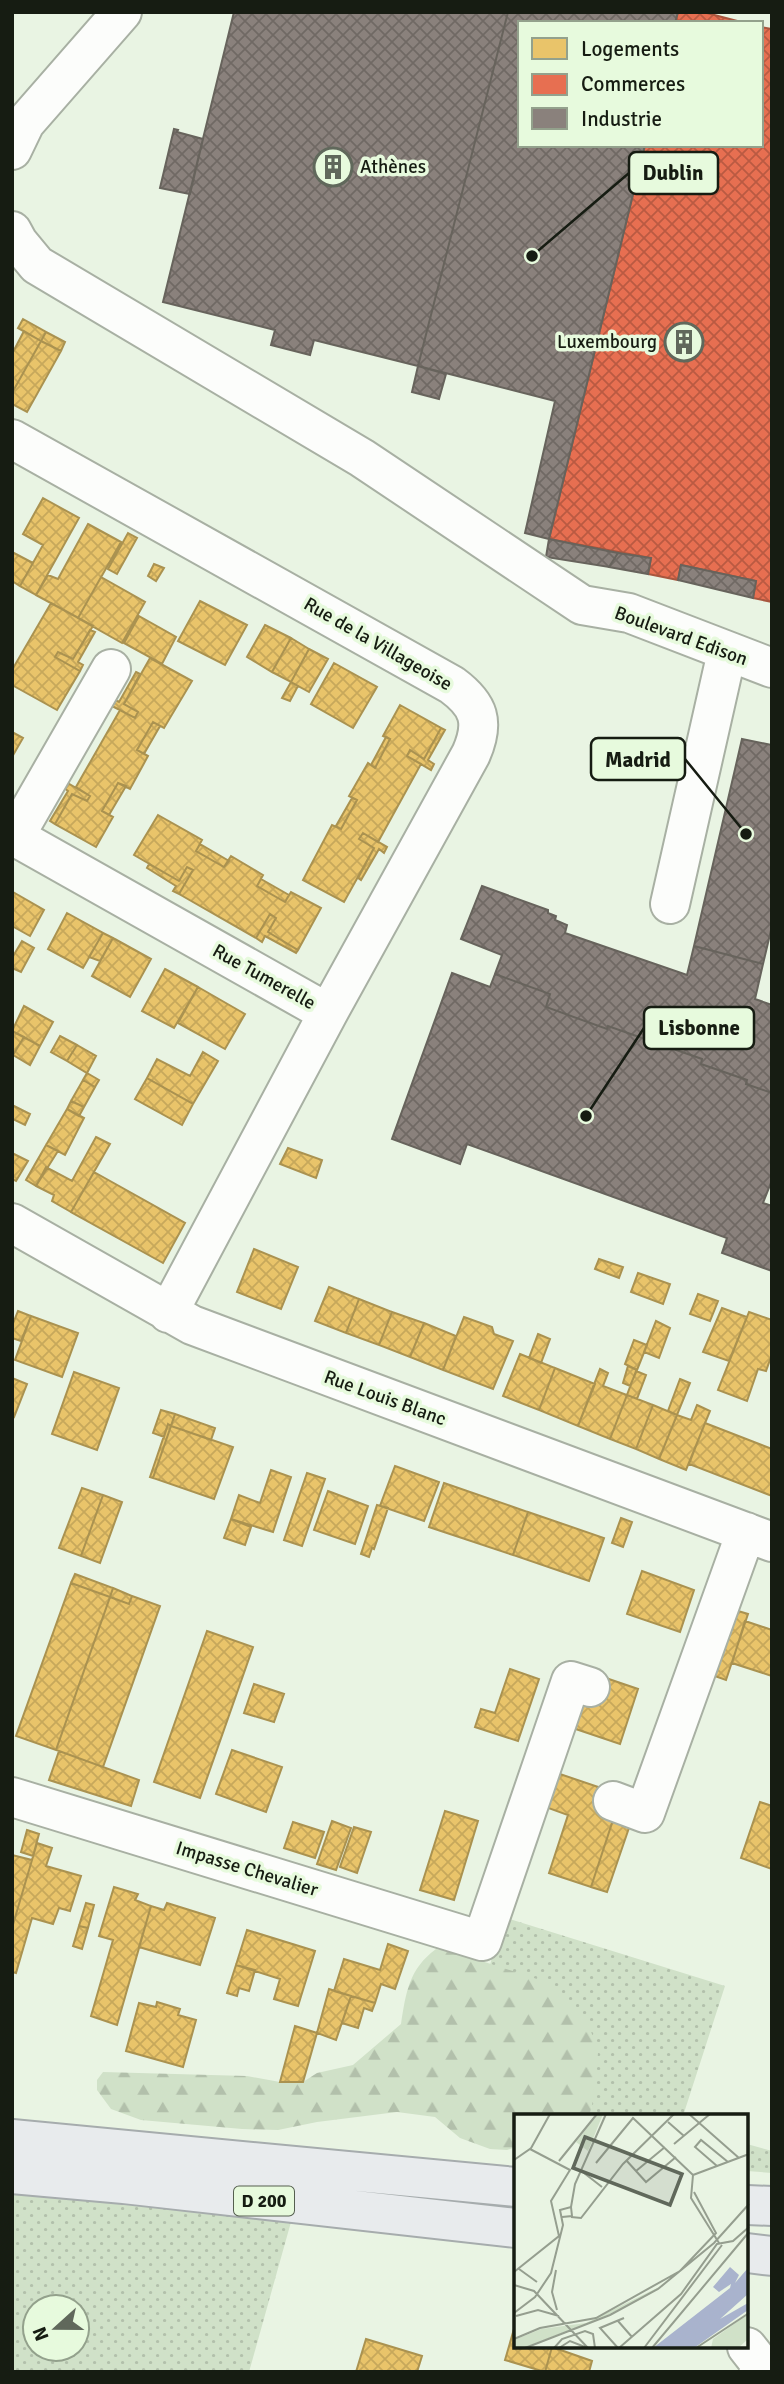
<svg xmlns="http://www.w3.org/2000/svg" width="784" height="2384" font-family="Signika,sans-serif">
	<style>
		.grass { fill: url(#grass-dots); fill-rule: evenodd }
		.forest { fill: url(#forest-firs) }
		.homes { fill: url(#homes-cross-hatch); stroke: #aa9250; stroke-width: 2 }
		.shops { fill: url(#shops-cross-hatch); stroke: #a8563e; stroke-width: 2 }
		.industry { fill: url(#industry-cross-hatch); stroke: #67635c; stroke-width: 2 }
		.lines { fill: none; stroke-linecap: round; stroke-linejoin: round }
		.minor-casing { stroke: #a8b0a3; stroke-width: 42 }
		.major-casing { stroke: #a6acad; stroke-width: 42 }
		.minor { stroke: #fcfdfb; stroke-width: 38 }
		.major { stroke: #e8ebed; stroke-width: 38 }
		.labels { text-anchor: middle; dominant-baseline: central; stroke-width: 7; stroke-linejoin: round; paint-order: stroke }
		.shield { fill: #e7fadd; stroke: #555f4f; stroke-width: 2 }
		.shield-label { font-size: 18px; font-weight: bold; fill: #161c12 }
		.poi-label { font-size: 19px; fill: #161c12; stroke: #e7fadd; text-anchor: start }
		.street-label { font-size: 19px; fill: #161c12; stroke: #e7fadd }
		.inset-road { fill: none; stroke: #959e8f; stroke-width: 2 }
		.view { fill: #60685b; fill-opacity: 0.15; stroke: #60685b; stroke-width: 3.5 }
		.inset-edge { fill: none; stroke: #161c12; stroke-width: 3.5 }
		.leader { fill: none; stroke: #161c12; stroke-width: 2.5 }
		.callout-dot { fill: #161c12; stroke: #e7fadd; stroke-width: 2.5 }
		.callout { fill: #e7fadd; stroke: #161c12; stroke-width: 2.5 }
		.callout-label { font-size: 21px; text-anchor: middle; font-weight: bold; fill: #161c12 }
	</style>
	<defs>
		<pattern id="grass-dots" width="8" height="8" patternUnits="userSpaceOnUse" patternTransform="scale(1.75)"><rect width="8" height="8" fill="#d0e1c8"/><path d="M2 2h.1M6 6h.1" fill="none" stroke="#b2c0ab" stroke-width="1.8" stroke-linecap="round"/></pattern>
		<pattern id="forest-firs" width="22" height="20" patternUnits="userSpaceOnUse" patternTransform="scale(1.75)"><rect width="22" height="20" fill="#d0e1c8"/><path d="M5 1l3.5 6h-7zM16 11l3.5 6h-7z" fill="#b2c0ab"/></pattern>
		<pattern id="homes-cross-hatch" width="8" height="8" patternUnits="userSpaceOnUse" patternTransform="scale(1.75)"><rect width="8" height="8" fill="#e9c46a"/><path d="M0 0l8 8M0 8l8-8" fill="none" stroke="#c7a85b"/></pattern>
		<pattern id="shops-cross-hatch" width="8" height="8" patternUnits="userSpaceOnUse" patternTransform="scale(1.75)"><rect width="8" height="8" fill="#e76f51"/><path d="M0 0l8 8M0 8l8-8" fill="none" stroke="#ba5a42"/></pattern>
		<pattern id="industry-cross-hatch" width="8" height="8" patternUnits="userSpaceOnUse" patternTransform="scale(1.75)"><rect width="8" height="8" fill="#8a817c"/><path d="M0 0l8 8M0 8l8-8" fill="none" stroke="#706964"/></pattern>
	</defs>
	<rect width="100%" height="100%" fill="#e9f4e3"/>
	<!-- grass -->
	<path class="grass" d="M 503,1917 L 725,1986 L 683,2116 L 589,2116 L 592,2105 L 490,1965 Z
		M 747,2144 L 772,2151 L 772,2173 L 747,2171 Z
		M 12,2192 L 291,2222 L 249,2372 L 12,2372 ZM 35,2307 L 77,2307 L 77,2349 L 35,2349 Z"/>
	<!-- forest -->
	<path class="forest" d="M 436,1949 L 454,1952 L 549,1983 L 571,2002 L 589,2025 L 598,2053 L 592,2106 L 589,2116 L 516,2116 L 516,2147 L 507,2150 L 490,2149 L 460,2138 L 435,2117 L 397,2112 L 317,2122 L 278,2130 L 242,2129 L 141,2120 L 111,2109 L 97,2090 L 97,2080 L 103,2072 L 247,2076 L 280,2082 L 303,2082 L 317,2073 L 353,2065 L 401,2024 C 406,1992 409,1969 436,1949 Z"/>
	<!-- homes -->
	<path class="homes" d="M 23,319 L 46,332 L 41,341 L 18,328 Z
		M 24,331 L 41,341 L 12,393 L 12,354 Z
		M 46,332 L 65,342 L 61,351 L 41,341 Z
		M 41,341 L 61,351 L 27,412 L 12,404 L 12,393 Z
		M 43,498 L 79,518 L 36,595 L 20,586 L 43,545 L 23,534 Z
		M 88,524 L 121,542 L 78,618 L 36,595 L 48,575 L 58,579 Z
		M 128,533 L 137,538 L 117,574 L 108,569 Z
		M 12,552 L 33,563 L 20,586 L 12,581 Z
		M 154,564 L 164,568 L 156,581 L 148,576 Z
		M 101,577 L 145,602 L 122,643 L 78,618 Z
		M 200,601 L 247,625 L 225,665 L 178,641 Z
		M 51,603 L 93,626 L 73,659 L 58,652 L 55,657 L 80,671 L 57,710 L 12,685 L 12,670 Z
		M 139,616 L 176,637 L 162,664 L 124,643 Z
		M 265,625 L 291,638 L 272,672 L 247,657 Z
		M 90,630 L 95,632 L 78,662 L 83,665 L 80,671 L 55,657 L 58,652 L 73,659 Z
		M 291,638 L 309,649 L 291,682 L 272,672 Z
		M 309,649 L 328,659 L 309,692 L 291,682 Z
		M 150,658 L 192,681 L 164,728 L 153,722 L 137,750 L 148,756 L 130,789 L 118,783 L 102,811 L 113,817 L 96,847 L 55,824 L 72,794 L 87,801 L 90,796 L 76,787 L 120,710 L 135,718 L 138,712 L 124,704 Z
		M 334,663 L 377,687 L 353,728 L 311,704 Z
		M 136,672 L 140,674 L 124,704 L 138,712 L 135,718 L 110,705 L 113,699 L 119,702 Z
		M 291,682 L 298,686 L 290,701 L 282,698 Z
		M 400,705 L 441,728 L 424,759 L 410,750 L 407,756 L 421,764 L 378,842 L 363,833 L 359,839 L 374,848 L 344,902 L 303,880 L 332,825 L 341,829 L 357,800 L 349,796 L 368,763 L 375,768 L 390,739 L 383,736 Z
		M 153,722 L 160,726 L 144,754 L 137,750 Z
		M 441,728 L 445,730 L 428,760 L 434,764 L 431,770 L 407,756 L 410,750 L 424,759 Z
		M 12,732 L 23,738 L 12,757 Z
		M 386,737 L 390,739 L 375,768 L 371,765 Z
		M 66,782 L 90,796 L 87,801 L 72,794 L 55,824 L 50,821 L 68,791 L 63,787 Z
		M 118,783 L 126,786 L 109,815 L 102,811 Z
		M 352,798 L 357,800 L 341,829 L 336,826 Z
		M 158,815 L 202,840 L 196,851 L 224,867 L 231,856 L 263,875 L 257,886 L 285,902 L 291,892 L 321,908 L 298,950 L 268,932 L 276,918 L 270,914 L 256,938 L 179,894 L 193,870 L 187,867 L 179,881 L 134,855 Z
		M 363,833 L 387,847 L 384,853 L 379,849 L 361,880 L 358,878 L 374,848 L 359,839 Z
		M 200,844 L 229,861 L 224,867 L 196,851 Z
		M 149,864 L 179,881 L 187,867 L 193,870 L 179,894 L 173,891 L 176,886 L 147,868 Z
		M 261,879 L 289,895 L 285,902 L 257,886 Z
		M 13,892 L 44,910 L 30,936 L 12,926 Z
		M 67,913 L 103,933 L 83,968 L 48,949 Z
		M 270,914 L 276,918 L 268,932 L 298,950 L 296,953 L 265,936 L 262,942 L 256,938 Z
		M 103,933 L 113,938 L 100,961 L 89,957 Z
		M 113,938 L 151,959 L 130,997 L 92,976 Z
		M 22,941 L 34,948 L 21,972 L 12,968 L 12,958 Z
		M 165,969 L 198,987 L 174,1028 L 142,1011 Z
		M 198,987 L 245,1014 L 225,1049 L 178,1023 Z
		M 24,1006 L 53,1022 L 40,1046 L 12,1031 Z
		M 12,1031 L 24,1037 L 13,1055 L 12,1055 Z
		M 60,1036 L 77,1045 L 67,1061 L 51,1052 Z
		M 24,1037 L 40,1046 L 30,1065 L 13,1055 Z
		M 77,1045 L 96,1056 L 87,1073 L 67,1061 Z
		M 203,1052 L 218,1061 L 193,1104 L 147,1078 L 157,1059 L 190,1076 Z
		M 87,1073 L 99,1080 L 95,1087 L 83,1080 Z
		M 147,1078 L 193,1104 L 182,1125 L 135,1099 Z
		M 83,1080 L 95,1087 L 84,1107 L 71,1101 Z
		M 71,1101 L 84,1107 L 79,1116 L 67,1109 Z
		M 12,1105 L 30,1114 L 25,1125 L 13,1119 L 12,1121 Z
		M 67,1109 L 84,1118 L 65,1155 L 46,1145 Z
		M 96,1137 L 110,1144 L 71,1212 L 52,1201 L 54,1195 L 36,1186 L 46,1167 L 72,1181 Z
		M 46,1145 L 58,1151 L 36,1186 L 26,1180 Z
		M 288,1148 L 322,1160 L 316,1178 L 280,1164 Z
		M 12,1153 L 28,1161 L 16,1181 L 12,1179 Z
		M 94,1172 L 185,1223 L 163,1263 L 71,1212 Z
		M 254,1249 L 298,1267 L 281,1309 L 237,1292 Z
		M 599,1259 L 623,1267 L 619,1278 L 595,1269 Z
		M 638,1273 L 670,1284 L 663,1304 L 631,1292 Z
		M 329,1287 L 359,1299 L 346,1333 L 315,1321 Z
		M 698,1294 L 718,1301 L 710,1321 L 690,1314 Z
		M 359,1299 L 392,1312 L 379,1345 L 346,1333 Z
		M 722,1308 L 747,1317 L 729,1361 L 703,1352 Z
		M 18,1311 L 31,1316 L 21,1341 L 12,1338 L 12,1326 Z
		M 392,1312 L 424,1323 L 410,1357 L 379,1345 Z
		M 749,1312 L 772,1320 L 772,1354 L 766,1371 L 758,1369 L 747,1401 L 718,1390 Z
		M 31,1316 L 78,1333 L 62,1377 L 15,1360 Z
		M 464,1317 L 492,1327 L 494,1334 L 513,1341 L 493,1389 L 443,1370 Z
		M 656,1321 L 670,1328 L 659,1358 L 644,1352 Z
		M 424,1323 L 456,1336 L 443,1370 L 410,1357 Z
		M 538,1334 L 550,1339 L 541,1363 L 529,1358 Z
		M 634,1340 L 647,1345 L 637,1370 L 625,1364 Z
		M 520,1354 L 555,1368 L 539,1410 L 503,1396 Z
		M 628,1366 L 637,1370 L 630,1386 L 623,1383 Z
		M 555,1368 L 595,1384 L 578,1426 L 539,1410 Z
		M 600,1369 L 608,1373 L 603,1386 L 627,1395 L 610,1439 L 578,1426 Z
		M 636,1371 L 646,1375 L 637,1399 L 627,1395 Z
		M 74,1372 L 119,1388 L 97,1450 L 52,1434 Z
		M 12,1378 L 27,1384 L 14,1417 L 12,1416 Z
		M 680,1379 L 690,1383 L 677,1415 L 668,1411 Z
		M 627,1395 L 653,1405 L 636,1449 L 610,1439 Z
		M 653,1405 L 677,1415 L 659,1459 L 636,1449 Z
		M 697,1405 L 710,1411 L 686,1470 L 659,1459 L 677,1415 L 691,1420 Z
		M 161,1410 L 175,1414 L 171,1426 L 168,1424 L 164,1437 L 153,1433 Z
		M 175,1414 L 215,1428 L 211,1440 L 171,1426 Z
		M 705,1423 L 772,1449 L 772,1496 L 689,1464 Z
		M 168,1424 L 171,1426 L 153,1478 L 150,1477 Z
		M 171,1426 L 233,1447 L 214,1499 L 153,1478 Z
		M 395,1466 L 439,1482 L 424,1521 L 380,1506 Z
		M 271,1470 L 291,1477 L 273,1532 L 231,1519 L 239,1495 L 260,1503 Z
		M 307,1473 L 325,1479 L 302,1546 L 284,1540 Z
		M 444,1483 L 528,1512 L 513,1555 L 429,1527 Z
		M 82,1488 L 103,1495 L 81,1556 L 59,1548 Z
		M 328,1491 L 368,1506 L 355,1544 L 314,1530 Z
		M 103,1495 L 122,1502 L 100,1563 L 81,1556 Z
		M 377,1505 L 388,1508 L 374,1549 L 372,1548 L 369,1557 L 361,1554 Z
		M 528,1512 L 604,1538 L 589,1581 L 513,1555 Z
		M 621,1518 L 632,1522 L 623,1547 L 612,1543 Z
		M 231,1519 L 251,1527 L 245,1545 L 224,1538 Z
		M 642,1571 L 694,1590 L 680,1632 L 627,1614 Z
		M 75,1574 L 113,1588 L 110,1597 L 71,1583 Z
		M 71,1583 L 110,1597 L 56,1750 L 16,1736 Z
		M 113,1588 L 132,1596 L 129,1604 L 110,1597 Z
		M 132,1596 L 160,1606 L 103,1767 L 56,1750 L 110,1597 L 129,1604 Z
		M 728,1608 L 748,1614 L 726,1680 L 706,1673 Z
		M 745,1621 L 772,1630 L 772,1676 L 732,1663 Z
		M 207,1631 L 253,1647 L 200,1798 L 154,1782 Z
		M 510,1669 L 539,1679 L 518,1741 L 475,1727 L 481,1709 L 495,1713 Z
		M 597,1675 L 638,1689 L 620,1744 L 564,1725 L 573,1698 Z
		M 254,1684 L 284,1694 L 274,1722 L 244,1713 Z
		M 232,1750 L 282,1767 L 266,1812 L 216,1794 Z
		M 59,1751 L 139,1780 L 131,1806 L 49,1780 Z
		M 551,1771 L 613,1792 L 613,1820 L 591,1887 L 549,1873 L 568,1815 L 540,1805 Z
		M 760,1802 L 772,1806 L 772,1869 L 741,1858 Z
		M 445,1811 L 478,1821 L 454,1900 L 420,1890 Z
		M 613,1820 L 630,1825 L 607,1892 L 591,1887 Z
		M 332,1821 L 351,1828 L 336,1870 L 317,1864 Z
		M 293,1822 L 324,1832 L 315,1858 L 284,1848 Z
		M 354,1827 L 371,1832 L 357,1873 L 340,1867 Z
		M 27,1830 L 39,1834 L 33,1856 L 21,1852 Z
		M 37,1843 L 52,1848 L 46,1866 L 81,1876 L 70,1911 L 59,1908 L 53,1924 L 32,1918 L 16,1973 L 12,1972 L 12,1928 Z
		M 12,1855 L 32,1860 L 12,1928 Z
		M 114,1887 L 138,1894 L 135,1900 L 151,1906 L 117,2025 L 91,2016 L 113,1940 L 99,1936 Z
		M 86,1903 L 94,1905 L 88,1928 L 79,1926 Z
		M 167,1903 L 215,1918 L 200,1965 L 139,1947 L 151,1906 L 164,1910 Z
		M 79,1926 L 88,1928 L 82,1949 L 73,1946 Z
		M 247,1930 L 315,1951 L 298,2006 L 274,1999 L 280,1979 L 236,1965 Z
		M 388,1944 L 408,1951 L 395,1989 L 381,1984 L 375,2003 L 334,1991 L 344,1959 L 380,1970 Z
		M 236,1965 L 255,1970 L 249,1991 L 239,1988 L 237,1996 L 227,1993 Z
		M 329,1989 L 351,1996 L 336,2040 L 317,2033 Z
		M 351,1996 L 375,2003 L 372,2011 L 364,2008 L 358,2028 L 342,2023 Z
		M 157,2002 L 180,2009 L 178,2015 L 196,2020 L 183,2067 L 126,2051 L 139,2003 L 156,2007 Z
		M 295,2026 L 317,2033 L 303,2082 L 280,2082 Z
		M 516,2322 L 516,2347 L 552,2347 L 545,2372 L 505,2360 Z
		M 366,2339 L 422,2356 L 417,2372 L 356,2372 Z
		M 552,2347 L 592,2361 L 589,2372 L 545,2372 Z"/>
	<!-- shops -->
	<path class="shops" d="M 678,12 L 703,12 L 745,23 L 675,23 Z
		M 761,27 L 772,29 L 772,602 L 753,598 L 756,581 L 681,565 L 678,580 L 648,574 L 651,558 L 549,539 L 645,145 L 761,145 Z"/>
	<!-- industry -->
	<path class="industry" d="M 234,12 L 508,12 L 418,366 L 314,340 L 310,355 L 271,345 L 275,330 L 163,302 Z
		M 508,12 L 678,12 L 675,23 L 520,23 L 520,145 L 645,145 L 549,539 L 525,533 L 555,401 L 418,366 Z
		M 174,129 L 178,130 L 177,132 L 203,139 L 190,194 L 160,188 Z
		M 418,366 L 446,374 L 439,399 L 412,392 Z
		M 549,539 L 618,553 L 609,567 L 546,557 Z
		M 618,553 L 651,558 L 648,574 L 609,567 Z
		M 681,565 L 756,581 L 753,598 L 678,580 Z
		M 742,739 L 772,745 L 772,926 L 763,964 L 694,946 Z
		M 482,886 L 548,910 L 548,913 L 556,916 L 555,920 L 567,925 L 565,933 L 687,975 L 694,946 L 763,964 L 755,999 L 772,1005 L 772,1093 L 746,1084 L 747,1080 L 701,1064 L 702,1059 L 608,1026 L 607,1029 L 546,1007 L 550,994 L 495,974 L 502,955 L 461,939 Z
		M 452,973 L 490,987 L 495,974 L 550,994 L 546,1007 L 607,1029 L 608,1026 L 702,1059 L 701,1064 L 747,1080 L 746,1084 L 772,1093 L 772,1180 L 763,1203 L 772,1206 L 772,1271 L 722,1253 L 727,1238 L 467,1144 L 460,1164 L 392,1139 Z"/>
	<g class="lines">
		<defs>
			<path id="minor" d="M 12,150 L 25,123 L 122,12
				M 12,231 L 18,242 L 37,265 L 362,458 L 582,605 L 629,613 L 772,668
				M 12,439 L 452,685 C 479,705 485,722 471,754 L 328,1013 L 168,1313
				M 12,835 L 328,1013
				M 15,836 L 111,669
				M 670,904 L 727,652
				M 12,1223 L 192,1325 L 772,1542
				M 12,1797 L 482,1941 L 571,1681 L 590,1687
				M 613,1801 L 645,1813 L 746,1532
				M 747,2347 L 758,2361 L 759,2372"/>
			<path id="major" d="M 12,2139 L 516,2187
				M 12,2174 L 124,2184 L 516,2228
				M 747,2205 L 772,2206
				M 747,2253 L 772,2256"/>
		</defs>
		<!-- minor casing -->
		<use href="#minor" class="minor-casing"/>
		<!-- major casing -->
		<use href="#major" class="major-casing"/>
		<!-- minor -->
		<use href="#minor" class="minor"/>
		<!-- major -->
		<use href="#major" class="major"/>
	</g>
	<!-- icons -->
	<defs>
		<symbol id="building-ring" viewBox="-11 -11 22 22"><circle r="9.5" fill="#e7fadd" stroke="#60685b" stroke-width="1.5"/><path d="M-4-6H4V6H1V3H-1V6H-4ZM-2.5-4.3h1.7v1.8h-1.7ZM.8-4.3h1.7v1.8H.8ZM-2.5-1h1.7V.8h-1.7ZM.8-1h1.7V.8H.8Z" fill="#60685b"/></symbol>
	</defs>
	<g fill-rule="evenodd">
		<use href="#building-ring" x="311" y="145" width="44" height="44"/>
		<use href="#building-ring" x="662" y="320" width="44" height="44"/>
	</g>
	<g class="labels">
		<!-- shield labels -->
		<rect class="shield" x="234" y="2186.5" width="60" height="29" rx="5"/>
		<g class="shield-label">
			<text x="264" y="2201">D 200</text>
		</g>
		<!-- poi labels -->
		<g class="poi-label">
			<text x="360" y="167">Athènes</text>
			<text x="657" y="342" text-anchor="end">Luxembourg</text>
		</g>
		<!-- street labels -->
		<g class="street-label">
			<text transform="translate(681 636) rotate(20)">Boulevard Edison</text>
			<text transform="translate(378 644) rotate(30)">Rue de la Villageoise</text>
			<text transform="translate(264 977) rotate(29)">Rue Tumerelle</text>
			<text transform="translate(385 1398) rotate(20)">Rue Louis Blanc</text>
			<text transform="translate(247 1869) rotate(17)">Impasse Chevalier</text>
		</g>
	</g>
	<!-- overview -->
	<g transform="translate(514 2114)">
		<rect width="234" height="234" fill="#e9f4e3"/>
		<path d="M 84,0 L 89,0 L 74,37 L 62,28 ZM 147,172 L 127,185 L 104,196 L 89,203 L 9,234 L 0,234 L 0,226 L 27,215 L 72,209 Z" fill="#d0e1c8"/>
		<path d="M 234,200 L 234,225 L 224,234 L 197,234 L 199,225 Z" fill="#d0e1c8"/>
		<path d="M 216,153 L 225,161 L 221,169 L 234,154 L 234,180 L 206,205 L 234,189 L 234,196 L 180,234 L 139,234 L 216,174 L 217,170 L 205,178 L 199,173 Z" fill="#a9b3cd"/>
		<path class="inset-road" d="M 175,0 L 225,44M 154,8 L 170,22M 160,30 L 196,0M 16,36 L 36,0M 0,46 L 16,35 L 56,56 L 37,87 L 45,122 L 0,158M 112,46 L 132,68 L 162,43M 45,47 L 83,0M 82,49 L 119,4 L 179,61M 203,52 L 181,33 L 187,26 L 214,48M 122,57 L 151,33M 70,59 L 88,73M 179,61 L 177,84 L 205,129M 179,61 L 235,40M 57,93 L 61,70 L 92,0M 57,103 L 67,104 L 109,50 L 160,0M 5,155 L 23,168M 42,156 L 38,178 L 43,196M 0,171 L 20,177 L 74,234M 0,199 L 21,183 L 37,159 L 49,111 L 46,96 L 57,93 L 58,102 L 48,103M 2,202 L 24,196 L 45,202M 104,207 L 118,223M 0,225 L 26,214 L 82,204 L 166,157 L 202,119 L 180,78M 11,234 L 96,201 L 144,175 L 200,129 L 235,90M 40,234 L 48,225 L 71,217 L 79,220 L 81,234M 45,234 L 56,227 L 71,233M 104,234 L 86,214 L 110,204M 105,234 L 167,180 L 203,130 L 219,127 L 235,113M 130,234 L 208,131M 138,234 L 235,118M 182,234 L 235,199"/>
		<path class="view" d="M 71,23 L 168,60 L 156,91 L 59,54 Z"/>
		<rect width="234" height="234" class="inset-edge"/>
	</g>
	<!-- callouts -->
	<path class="leader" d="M532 256L629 173M746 834L685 759M586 1116L644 1028"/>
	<g class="callout-dot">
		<circle cx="532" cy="256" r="7"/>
		<circle cx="746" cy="834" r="7"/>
		<circle cx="586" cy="1116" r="7"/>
	</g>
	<g class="callout">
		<rect x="629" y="152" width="89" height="42" rx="7"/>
		<rect x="591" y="738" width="94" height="42" rx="7"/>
		<rect x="644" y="1007" width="110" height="42" rx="7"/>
	</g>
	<g class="callout-label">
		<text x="673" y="180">Dublin</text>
		<text x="638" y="767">Madrid</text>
		<text x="699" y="1035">Lisbonne</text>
	</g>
	<!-- border -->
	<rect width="784" height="2384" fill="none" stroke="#161c12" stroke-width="28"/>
	<!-- legend -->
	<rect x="518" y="21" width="245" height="126" fill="#e7fadd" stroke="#93a18c" stroke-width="2"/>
	<rect x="532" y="38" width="35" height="21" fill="#e9c46a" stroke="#93a18c" stroke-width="2"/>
	<text x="581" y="56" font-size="21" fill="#161c12">Logements</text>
	<rect x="532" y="74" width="35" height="21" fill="#e76f51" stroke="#93a18c" stroke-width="2"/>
	<text x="581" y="91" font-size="21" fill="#161c12">Commerces</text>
	<rect x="532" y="108" width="35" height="21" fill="#8a817c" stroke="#93a18c" stroke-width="2"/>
	<text x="581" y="126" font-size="21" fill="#161c12">Industrie</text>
	<!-- north arrow -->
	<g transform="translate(56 2328) rotate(249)"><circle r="33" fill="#e7fadd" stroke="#93a18c" stroke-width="2"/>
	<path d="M0-5L12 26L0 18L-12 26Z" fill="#60685b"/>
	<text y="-10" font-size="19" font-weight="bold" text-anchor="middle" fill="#161c12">N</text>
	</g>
</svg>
